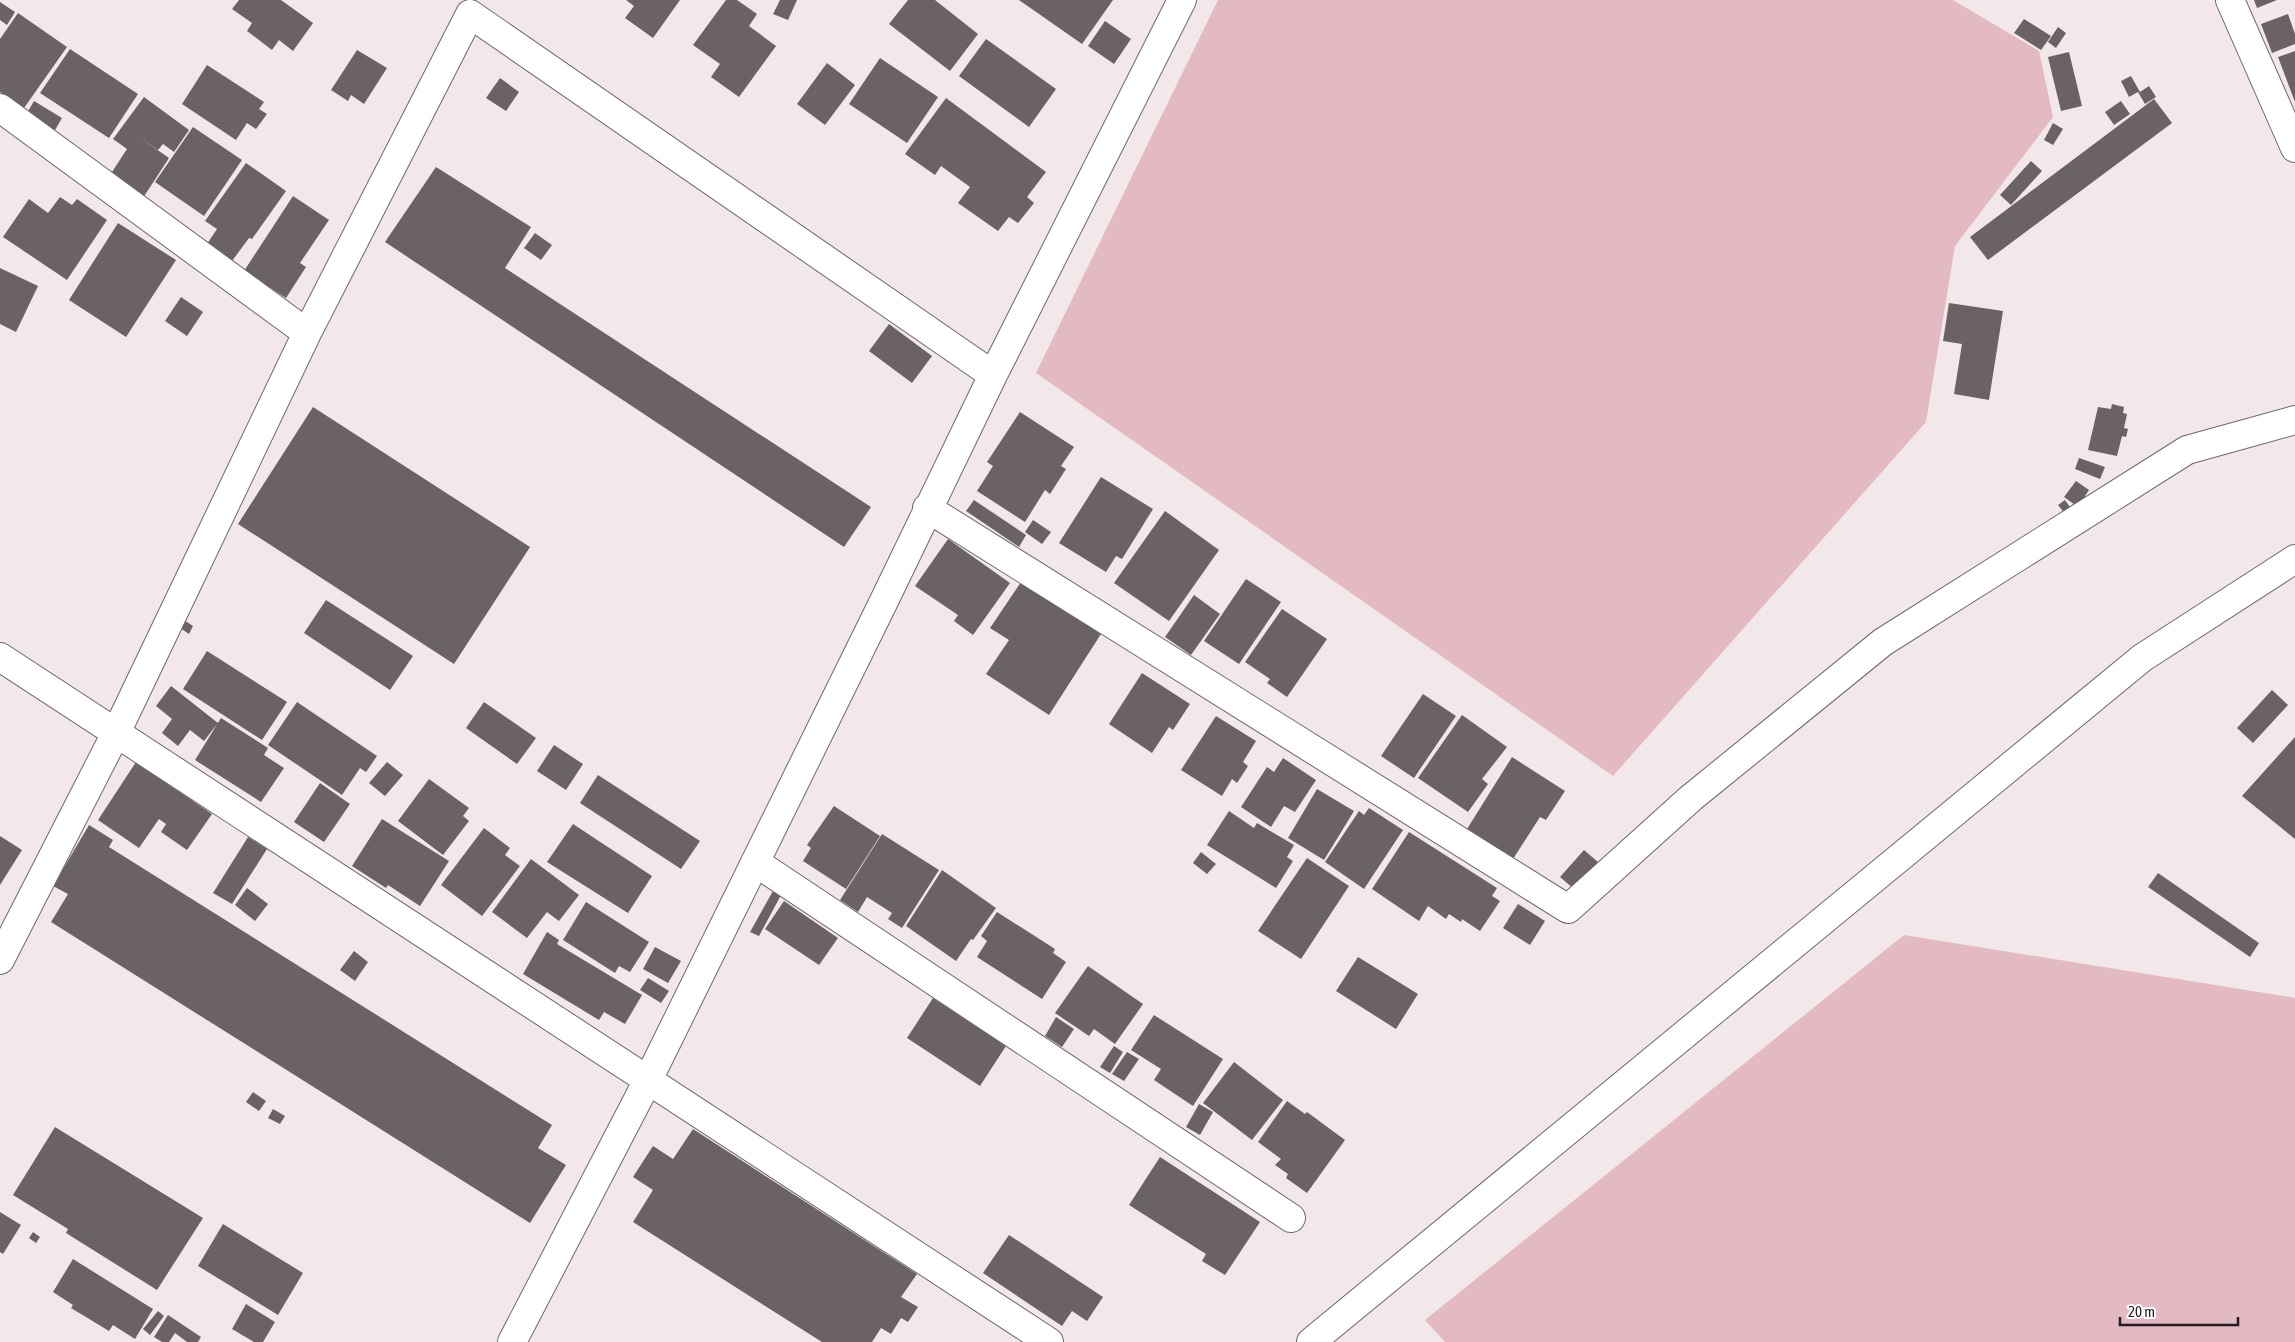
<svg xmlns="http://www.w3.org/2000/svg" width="2295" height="1342" font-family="'Asap Condensed',sans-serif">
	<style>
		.green { fill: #e3b9c4 }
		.building { fill: #6a6264 }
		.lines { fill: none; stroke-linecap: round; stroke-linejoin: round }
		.minor-casing { stroke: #6f6769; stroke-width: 30 }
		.tertiary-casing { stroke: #6f6769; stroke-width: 30 }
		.minor { stroke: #fff; stroke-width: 28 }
		.tertiary { stroke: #fff; stroke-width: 28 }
	</style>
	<rect width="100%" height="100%" fill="#f2e8ea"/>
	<!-- green -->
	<path class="green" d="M 1218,0 L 1953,0 L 2039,51 L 2053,117 L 1955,246 L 1926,422 L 1613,776 L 1036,373 Z
		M 1904,935 L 2295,998 L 2295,1342 L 1445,1342 L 1425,1320 Z"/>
	<!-- building -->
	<path class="building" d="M 239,0 L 281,0 L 313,23 L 293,51 L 279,40 L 272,50 L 247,31 L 252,23 L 232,9 Z
		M 626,0 L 680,0 L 653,38 L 625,18 L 634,6 Z
		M 726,0 L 737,0 L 757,14 L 749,26 L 776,46 L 739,97 L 711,77 L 720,64 L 693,45 Z
		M 780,0 L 797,0 L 788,20 L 773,14 Z
		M 908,0 L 935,0 L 978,34 L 950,71 L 889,24 Z
		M 1019,0 L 1113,0 L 1082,44 Z
		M 2254,0 L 2277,0 L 2257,8 Z
		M 0,2 L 15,12 L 7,25 L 0,20 Z
		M 18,13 L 67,47 L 24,108 L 0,92 L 0,39 Z
		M 2288,14 L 2295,34 L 2295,44 L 2272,53 L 2261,24 Z
		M 2024,19 L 2051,36 L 2041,50 L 2014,33 Z
		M 1105,21 L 1131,39 L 1114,64 L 1088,46 Z
		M 2058,27 L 2066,33 L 2056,48 L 2048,42 Z
		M 986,39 L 1056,89 L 1029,127 L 959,76 Z
		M 70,49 L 138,94 L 109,138 L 40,93 Z
		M 357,50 L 387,68 L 364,104 L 351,95 L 348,101 L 331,90 Z
		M 2295,51 L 2295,102 L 2278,57 Z
		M 2069,52 L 2082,106 L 2061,111 L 2048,57 Z
		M 880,58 L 938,97 L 907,143 L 849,104 Z
		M 827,63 L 855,85 L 825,125 L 797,104 Z
		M 207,65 L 264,102 L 259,109 L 267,114 L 256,129 L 247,123 L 236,140 L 182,104 Z
		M 2131,76 L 2140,92 L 2149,86 L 2156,97 L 2145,104 L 2138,92 L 2129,97 L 2121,81 Z
		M 500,78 L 519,92 L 506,111 L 486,98 Z
		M 144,97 L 189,130 L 174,152 L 163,144 L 158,150 L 136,135 L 169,158 L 139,204 L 114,187 L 120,178 L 112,172 L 127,149 L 113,139 Z
		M 946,98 L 1046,172 L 1027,197 L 1034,203 L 1018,223 L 1009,217 L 998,231 L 958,203 L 970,187 L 941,166 L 935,175 L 905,154 Z
		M 2154,99 L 2172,123 L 1988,260 L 1970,237 Z
		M 34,101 L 62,118 L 47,144 L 19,127 Z
		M 2121,101 L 2130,114 L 2114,125 L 2105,112 Z
		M 2053,123 L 2063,129 L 2053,145 L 2044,140 Z
		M 193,127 L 242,160 L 204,216 L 155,182 Z
		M 2031,161 L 2042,171 L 2011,205 L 2000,195 Z
		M 246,163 L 286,191 L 252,239 L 249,238 L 232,261 L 207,244 L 217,229 L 205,221 Z
		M 436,167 L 531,227 L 505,268 L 871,507 L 844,547 L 385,242 Z
		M 293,196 L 329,220 L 300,263 L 306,267 L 286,298 L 244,271 Z
		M 60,197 L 72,205 L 77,199 L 107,220 L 67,280 L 3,237 L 29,199 L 48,213 Z
		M 118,223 L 176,260 L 126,337 L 69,300 Z
		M 535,233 L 552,245 L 541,260 L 524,248 Z
		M 0,268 L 38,286 L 16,332 L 0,324 Z
		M 181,297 L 203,312 L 187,336 L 165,321 Z
		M 1949,303 L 2003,311 L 1989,400 L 1954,394 L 1962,344 L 1943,341 Z
		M 889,324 L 932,356 L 912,383 L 869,351 Z
		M 2112,404 L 2124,407 L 2123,413 L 2127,414 L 2124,428 L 2128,429 L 2126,437 L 2122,436 L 2117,456 L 2088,450 L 2098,407 L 2111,409 Z
		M 313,407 L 530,547 L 454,664 L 238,524 Z
		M 1020,412 L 1074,447 L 1061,466 L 1066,469 L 1050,494 L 1045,490 L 1025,522 L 977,491 L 993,466 L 987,462 Z
		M 2079,458 L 2105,467 L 2100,479 L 2075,469 Z
		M 1101,477 L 1153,509 L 1122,559 L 1116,556 L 1106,572 L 1059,543 Z
		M 2076,481 L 2089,490 L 2078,507 L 2064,497 Z
		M 974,500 L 1026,535 L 1019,547 L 966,511 Z
		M 2065,500 L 2072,510 L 2066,515 L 2058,505 Z
		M 1165,511 L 1219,550 L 1169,621 L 1114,583 Z
		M 1033,520 L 1051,532 L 1042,544 L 1025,532 Z
		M 948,539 L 1010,583 L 973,635 L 954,621 L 958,615 L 915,586 Z
		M 1246,579 L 1281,602 L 1239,664 L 1204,641 Z
		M 1021,582 L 1101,634 L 1049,715 L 986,674 L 1009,640 L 990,628 Z
		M 1194,595 L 1220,614 L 1191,655 L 1165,637 Z
		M 326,600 L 413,656 L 390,690 L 304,633 Z
		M 1282,609 L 1327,639 L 1287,697 L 1267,683 L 1270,679 L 1245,662 Z
		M 184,620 L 193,626 L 189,634 L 180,628 Z
		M 207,651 L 287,702 L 262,740 L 183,689 Z
		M 1142,673 L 1190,704 L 1173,730 L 1169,727 L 1152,753 L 1109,724 Z
		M 171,686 L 218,723 L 204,741 L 190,730 L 178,746 L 162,733 L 172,719 L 156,706 Z
		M 2272,690 L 2288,705 L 2253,743 L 2237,728 Z
		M 1423,694 L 1456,716 L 1414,778 L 1381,756 Z
		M 297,702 L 377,756 L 366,772 L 360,768 L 342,795 L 268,745 Z
		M 484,702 L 536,738 L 517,764 L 466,728 Z
		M 1462,715 L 1507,747 L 1482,779 L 1488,784 L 1468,812 L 1418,778 Z
		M 1216,716 L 1256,741 L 1243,762 L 1248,766 L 1237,783 L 1232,779 L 1222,796 L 1181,770 Z
		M 221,718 L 268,748 L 264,755 L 284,768 L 261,802 L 195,760 Z
		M 2295,737 L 2295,839 L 2242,796 Z
		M 554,745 L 583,764 L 566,790 L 537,771 Z
		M 1512,757 L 1565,791 L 1546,820 L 1540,817 L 1513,859 L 1467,829 Z
		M 1283,758 L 1316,780 L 1295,812 L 1284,806 L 1271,827 L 1241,807 L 1267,767 L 1274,772 Z
		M 136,762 L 212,814 L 187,850 L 161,832 L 166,824 L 159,819 L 139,848 L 98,820 Z
		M 387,762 L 403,775 L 385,796 L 369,783 Z
		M 598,775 L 700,841 L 681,869 L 580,803 Z
		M 429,779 L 469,808 L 463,816 L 469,821 L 443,855 L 398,821 Z
		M 320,783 L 350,804 L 324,842 L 294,822 Z
		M 1317,789 L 1354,811 L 1324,860 L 1288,838 Z
		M 834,806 L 880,836 L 846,889 L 803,861 L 811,848 L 807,845 Z
		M 1369,808 L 1403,830 L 1364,889 L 1325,862 L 1359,811 L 1364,815 Z
		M 1229,811 L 1254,828 L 1257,823 L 1294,845 L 1287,857 L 1293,861 L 1276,888 L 1207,845 Z
		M 382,819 L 449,861 L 420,906 L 388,885 L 386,888 L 352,866 Z
		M 573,824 L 652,876 L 628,913 L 547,862 Z
		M 89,825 L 113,840 L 109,847 L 552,1125 L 538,1148 L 566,1165 L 530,1223 L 51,922 L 68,894 L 53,886 Z
		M 484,828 L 510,848 L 505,855 L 520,866 L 482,916 L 441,885 Z
		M 1409,832 L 1497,888 L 1492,896 L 1500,901 L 1480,931 L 1462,919 L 1461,922 L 1449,914 L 1446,919 L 1428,906 L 1419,921 L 1372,889 Z
		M 882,834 L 939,870 L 902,928 L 888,919 L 892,913 L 867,897 L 858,912 L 840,900 Z
		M 0,836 L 22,850 L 0,885 Z
		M 248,837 L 267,849 L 232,904 L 213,893 Z
		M 1584,850 L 1598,862 L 1575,890 L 1560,877 Z
		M 1201,852 L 1216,864 L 1207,874 L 1193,863 Z
		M 1307,858 L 1349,886 L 1301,959 L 1258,931 Z
		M 531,859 L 579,895 L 559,921 L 547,912 L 527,938 L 492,912 Z
		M 942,870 L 996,908 L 973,940 L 971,939 L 956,961 L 906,926 Z
		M 2158,873 L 2259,943 L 2250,957 L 2148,887 Z
		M 247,888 L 268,904 L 255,921 L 235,905 Z
		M 773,891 L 781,895 L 759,936 L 750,932 Z
		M 784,901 L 838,938 L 819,965 L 765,929 Z
		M 586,902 L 649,942 L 630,972 L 619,966 L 615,973 L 563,940 Z
		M 1518,904 L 1545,921 L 1530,945 L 1503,928 Z
		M 997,912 L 1055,949 L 1053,953 L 1066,962 L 1042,999 L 977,957 L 987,941 L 981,936 Z
		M 547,932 L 559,940 L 557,944 L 642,995 L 625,1024 L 604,1012 L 599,1020 L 523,974 Z
		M 655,947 L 681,961 L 668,983 L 643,969 Z
		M 354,951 L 368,962 L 355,981 L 340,970 Z
		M 1358,957 L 1418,994 L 1396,1029 L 1336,991 Z
		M 1088,966 L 1143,1004 L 1115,1044 L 1094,1029 L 1089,1036 L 1055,1013 Z
		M 648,978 L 669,991 L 661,1003 L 640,990 Z
		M 933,998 L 1006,1046 L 980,1086 L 907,1038 Z
		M 1154,1015 L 1223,1059 L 1193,1106 L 1154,1080 L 1161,1069 L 1131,1050 Z
		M 1056,1017 L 1074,1029 L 1062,1047 L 1045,1036 Z
		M 1114,1046 L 1123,1052 L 1110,1073 L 1100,1067 Z
		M 1127,1052 L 1139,1059 L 1124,1081 L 1112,1074 Z
		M 1234,1062 L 1283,1100 L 1252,1140 L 1203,1103 Z
		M 253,1092 L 266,1101 L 259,1111 L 246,1102 Z
		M 1287,1101 L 1305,1114 L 1307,1112 L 1345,1140 L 1307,1193 L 1286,1178 L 1288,1174 L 1275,1165 L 1281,1159 L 1258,1142 Z
		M 1199,1104 L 1213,1112 L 1200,1135 L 1186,1127 Z
		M 273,1109 L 285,1116 L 280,1124 L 268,1118 Z
		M 55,1127 L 203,1218 L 157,1290 L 66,1233 L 68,1229 L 13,1195 Z
		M 693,1129 L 917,1274 L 901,1297 L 918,1307 L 908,1322 L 901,1318 L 891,1334 L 881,1328 L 872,1342 L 822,1342 L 633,1222 L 653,1190 L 633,1177 L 653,1146 L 673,1159 Z
		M 1160,1157 L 1260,1222 L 1225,1275 L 1202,1261 L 1206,1254 L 1129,1205 Z
		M 0,1212 L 21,1225 L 3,1254 L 0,1252 Z
		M 223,1224 L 303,1273 L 278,1315 L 198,1266 Z
		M 33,1232 L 40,1237 L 36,1243 L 29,1238 Z
		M 1009,1235 L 1103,1297 L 1087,1321 L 1072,1311 L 1062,1326 L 983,1273 Z
		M 73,1259 L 153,1309 L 135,1339 L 113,1325 L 109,1331 L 71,1308 L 73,1305 L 53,1292 Z
		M 246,1304 L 275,1322 L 263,1342 L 254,1342 L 232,1329 Z
		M 158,1311 L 164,1316 L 150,1335 L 143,1329 Z
		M 168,1315 L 201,1337 L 198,1342 L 187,1342 L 175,1333 L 169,1342 L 162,1342 L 154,1337 Z"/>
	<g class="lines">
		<defs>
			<path id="minor" d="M 2230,0 L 2295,148
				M 0,108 L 307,333
				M 927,508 L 1568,909 L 1691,798 L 1883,642 L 2187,450 L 2295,420
				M 0,657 L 1049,1342
				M 755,862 L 1291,1218
				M 0,960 L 116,733 L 307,333 L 470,14 L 993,375
				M 512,1342 L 648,1080 L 883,603 L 993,375 L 1182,0"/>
			<path id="tertiary" d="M 1311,1342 L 2142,658 L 2295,559"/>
		</defs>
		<!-- minor casing -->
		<use href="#minor" class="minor-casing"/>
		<!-- tertiary casing -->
		<use href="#tertiary" class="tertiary-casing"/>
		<!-- minor -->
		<use href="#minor" class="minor"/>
		<!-- tertiary -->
		<use href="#tertiary" class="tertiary"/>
	</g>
	<!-- scale -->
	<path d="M2120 1317v8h118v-8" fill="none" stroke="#211e1f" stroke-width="2.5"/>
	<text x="2128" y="1317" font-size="15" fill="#211e1f" stroke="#ffffff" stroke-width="4" paint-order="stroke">20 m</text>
</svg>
